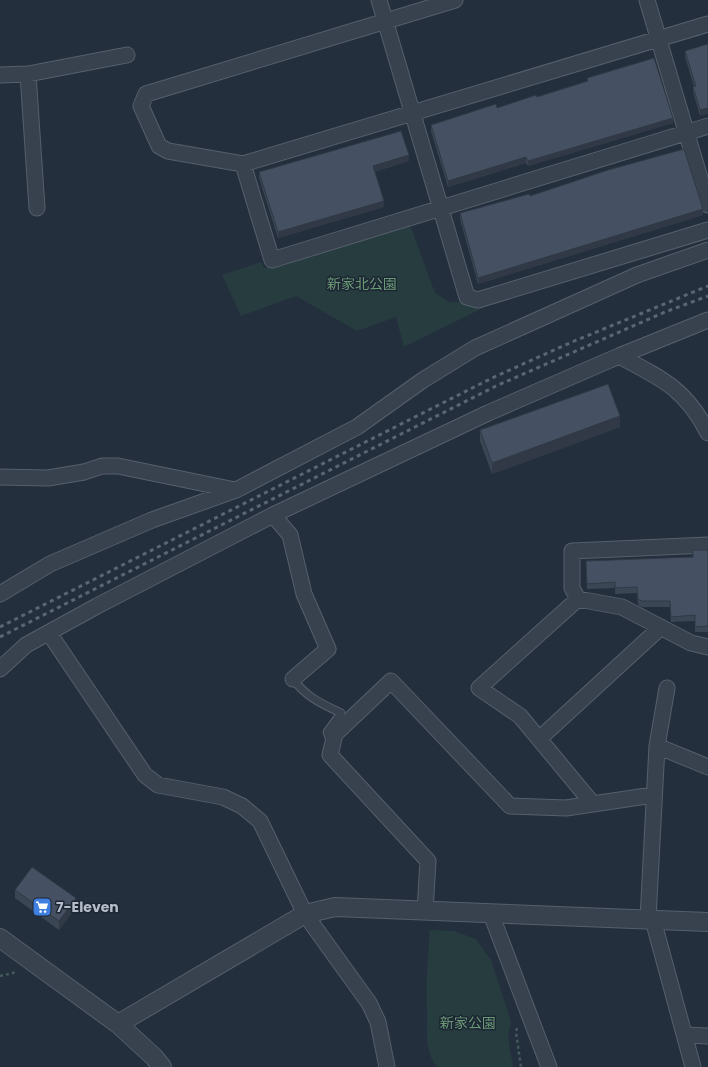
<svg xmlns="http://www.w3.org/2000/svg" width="708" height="1067" font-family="Poppins,'Noto Sans JP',sans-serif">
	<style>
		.green { fill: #263c3f }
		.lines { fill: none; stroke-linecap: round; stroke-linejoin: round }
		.service-casing { stroke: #565f6c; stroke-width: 9 }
		.minor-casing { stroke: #565f6c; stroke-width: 17 }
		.tertiary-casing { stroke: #565f6c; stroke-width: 20 }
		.path { stroke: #44595c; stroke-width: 2.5; stroke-dasharray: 3 3; stroke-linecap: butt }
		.service { stroke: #38414e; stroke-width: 7 }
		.minor { stroke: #38414e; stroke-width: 15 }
		.tertiary { stroke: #38414e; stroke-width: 18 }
		.rail { stroke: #5a6575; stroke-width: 3; stroke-dasharray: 4 4; stroke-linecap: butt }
		.wall { fill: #3b4654 }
		.shaded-wall { fill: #303945 }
		.building { fill: #455162; stroke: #303945 }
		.labels { text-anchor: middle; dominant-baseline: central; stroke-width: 3; stroke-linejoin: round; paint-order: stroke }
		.park-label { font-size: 14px; fill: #6b9a76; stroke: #1d2633 }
		.poi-label { font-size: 14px; font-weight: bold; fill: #b4bcc9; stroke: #1d2633; text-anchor: start }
	</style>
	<rect width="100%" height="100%" fill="#242f3e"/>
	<!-- green -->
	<path class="green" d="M 410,225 L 435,293 L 449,302 L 493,303 L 404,347 L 396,317 L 357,331 L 296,296 L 241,316 L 222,275 L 261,262 L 264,268 Z
		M 429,930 L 454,931 L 476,939 L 491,960 L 511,1021 L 508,1037 L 513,1067 L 437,1067 C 425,1052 427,1035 427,1017 C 427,1002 426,988 427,973 C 427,958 430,945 429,930 Z"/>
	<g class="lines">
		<defs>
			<path id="service" d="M 293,679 C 306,697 322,704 341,713 L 327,732 L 331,742"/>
			<path id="minor" d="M 379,0 L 467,297 L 478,300 L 708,230
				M 455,0 L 146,94 L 141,106 L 159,146 L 168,151 L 243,164 L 708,24
				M 647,0 L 708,205
				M 28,74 L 37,208
				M 0,75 L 28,74 L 127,55
				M 243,164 L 272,260 L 708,126
				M 619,356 C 661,378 686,389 708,433
				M 0,477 L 48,478 L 84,472 L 102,466 L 118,466 L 235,490
				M 273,515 L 290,535 L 304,594 L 328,649 L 293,679
				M 0,594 L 50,564 L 152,520 L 236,490 L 357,427 L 423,380 L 475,348 L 637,275 L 708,250
				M 578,599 L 572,588 L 572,551 L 708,545
				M 49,633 L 145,775 L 158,785 L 223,797 L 242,806 L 260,821 L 305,914 L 369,1003 L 378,1022 L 387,1067
				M 0,669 L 26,645 L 97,606 L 273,515 L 488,413 L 619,356 L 708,320
				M 539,739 L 661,627
				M 657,746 L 708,767
				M 593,804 L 520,716 L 479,688 L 578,599 L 622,607 L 691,643 L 708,647
				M 425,911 L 428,861 L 330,755 L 335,734 L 391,681 L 510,806 L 566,808 L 653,795
				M 491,914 L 549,1067
				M 648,919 L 657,746 L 667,688
				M 653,920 L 693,1067
				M 685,1035 L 708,1036"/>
			<path id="tertiary" d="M 0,938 L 118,1024 L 154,1057 L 162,1067
				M 118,1024 L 305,914 L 335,907 L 708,922"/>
		</defs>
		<!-- service casing -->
		<use href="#service" class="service-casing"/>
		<!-- minor casing -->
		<use href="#minor" class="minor-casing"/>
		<!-- tertiary casing -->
		<use href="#tertiary" class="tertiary-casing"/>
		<!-- path -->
		<path class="path" d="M 0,976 L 17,972
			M 517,1028 L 516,1032 L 521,1067"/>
		<!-- service -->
		<use href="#service" class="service"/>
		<!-- minor -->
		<use href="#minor" class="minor"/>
		<!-- tertiary -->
		<use href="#tertiary" class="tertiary"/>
		<!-- rail -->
		<path class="rail" d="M 0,627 L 492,378 L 572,342 L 708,286
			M 0,637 L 496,386 L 665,312 L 708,296"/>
	</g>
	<!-- wall -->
	<path class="wall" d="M 708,44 L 700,116 L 693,92 L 693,87 L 694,86 L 685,57 L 685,51 Z
		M 587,78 L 673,123 L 528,166 L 526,163 L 448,187 L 431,131 L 431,125 L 537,97 L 587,81 Z
		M 409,161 L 374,172 L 384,207 L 278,238 L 259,178 L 259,172 Z
		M 530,196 L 703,215 L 478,284 L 460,219 L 460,213 Z
		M 620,427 L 492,474 L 480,441 L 480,430 Z
		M 708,550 L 708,632 L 695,632 L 695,621 L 671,622 L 670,607 L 642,607 L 638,605 L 637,593 L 615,594 L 615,588 L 587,589 L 586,561 L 693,557 Z
		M 15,890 L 76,907 L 59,930 L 15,898 Z"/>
	<!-- shaded-wall -->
	<path class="shaded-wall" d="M 708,108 L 708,114 L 700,116 L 700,110 Z
		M 673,118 L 673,123 L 528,166 L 528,161 Z
		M 409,155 L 409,161 L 373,172 L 373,166 Z
		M 526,157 L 526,163 L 448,187 L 448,181 Z
		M 384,201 L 384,207 L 278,238 L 278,232 Z
		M 703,209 L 703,215 L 478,284 L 478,278 Z
		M 620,416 L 620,427 L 492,474 L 492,463 Z
		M 76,898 L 76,907 L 59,930 L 59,921 Z"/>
	<!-- building -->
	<path class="building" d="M 708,44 L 708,108 L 700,110 L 693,87 L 696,86 L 685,51 Z
		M 654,58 L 673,118 L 528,161 L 526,157 L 448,181 L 431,125 L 496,104 L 497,108 L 536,95 L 537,97 L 588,81 L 587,78 Z
		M 401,131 L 409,155 L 373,166 L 384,201 L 278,232 L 259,172 Z
		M 684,149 L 703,209 L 478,278 L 460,213 L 529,194 L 530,196 L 608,170 Z
		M 608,384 L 620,416 L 492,463 L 480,430 Z
		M 693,550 L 708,550 L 708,626 L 695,627 L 695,615 L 671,617 L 670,601 L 642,601 L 638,599 L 637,587 L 615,588 L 615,582 L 587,584 L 586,561 L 693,557 Z
		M 32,867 L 76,898 L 59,921 L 15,890 Z"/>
	<!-- icons -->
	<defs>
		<symbol id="supermarket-square" viewBox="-11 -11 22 22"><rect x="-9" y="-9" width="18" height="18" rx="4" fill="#3f7fe0" stroke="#1d2633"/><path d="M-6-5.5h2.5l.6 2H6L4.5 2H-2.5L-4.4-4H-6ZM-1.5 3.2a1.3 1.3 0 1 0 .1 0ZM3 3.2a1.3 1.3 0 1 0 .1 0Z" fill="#fff"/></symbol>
	</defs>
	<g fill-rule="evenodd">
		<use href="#supermarket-square" x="31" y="896" width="22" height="22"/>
	</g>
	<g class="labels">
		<!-- park labels -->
		<g class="park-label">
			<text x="362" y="284">新家北公園</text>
			<text x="468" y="1023">新家公園</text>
		</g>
		<!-- poi labels -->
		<g class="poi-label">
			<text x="56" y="907">7-Eleven</text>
		</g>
	</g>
</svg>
